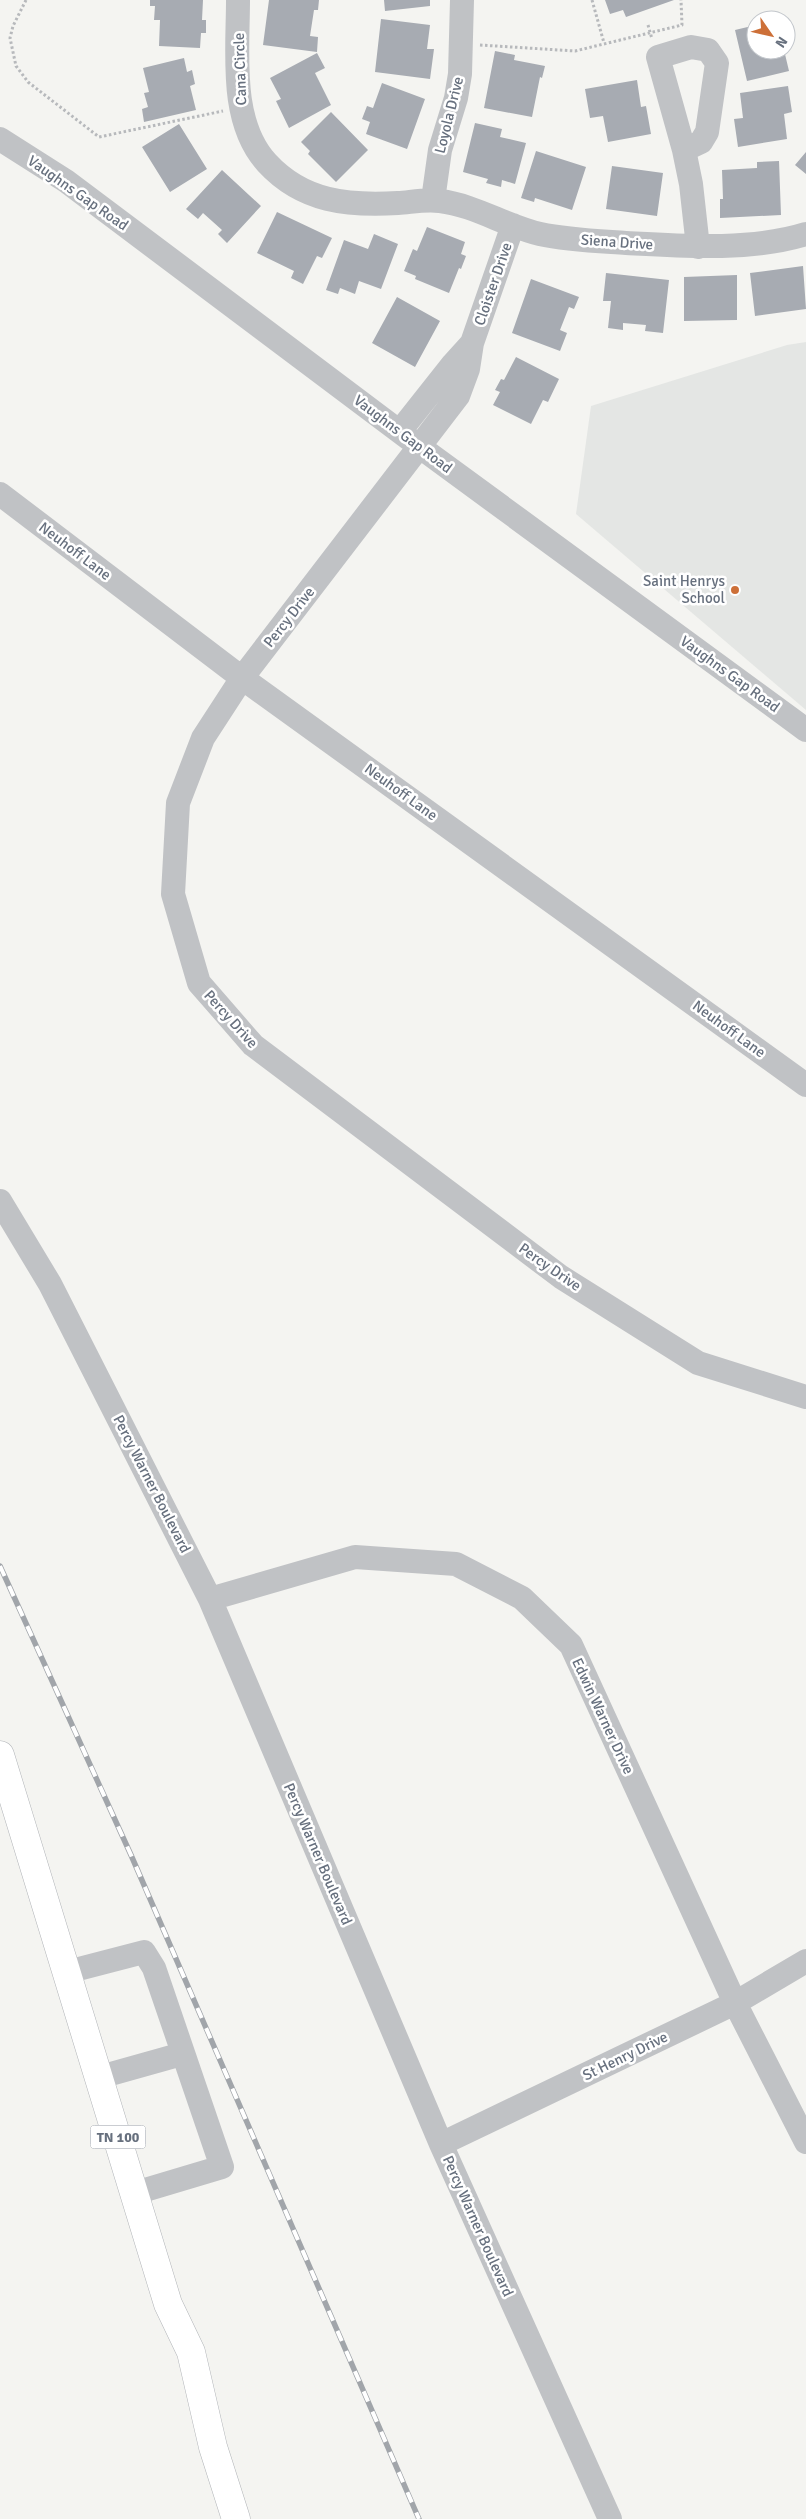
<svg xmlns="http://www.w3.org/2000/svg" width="806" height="2519" font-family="Signika,sans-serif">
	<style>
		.built { fill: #e4e6e4 }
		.building { fill: #a7abb2 }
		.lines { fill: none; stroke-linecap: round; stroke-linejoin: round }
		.major-casing { stroke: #b1b4b8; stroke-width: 29 }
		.path { stroke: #b7b9bc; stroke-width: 3; stroke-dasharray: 2.5 2.5; stroke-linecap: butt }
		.minor { stroke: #c0c2c5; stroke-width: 24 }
		.major { stroke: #fff; stroke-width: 28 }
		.rail-casing { stroke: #a1a5aa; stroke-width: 5.5 }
		.rail { stroke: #fff; stroke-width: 4; stroke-dasharray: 11; stroke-linecap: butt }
		.poi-dot { fill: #cd7038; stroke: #fff; stroke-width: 2 }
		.labels { text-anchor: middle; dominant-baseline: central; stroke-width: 5; stroke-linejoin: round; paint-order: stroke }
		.shield { fill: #fff; stroke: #959ba5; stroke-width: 1 }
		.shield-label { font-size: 14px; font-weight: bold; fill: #67707e }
		.street-label { font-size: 15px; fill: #67707e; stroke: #fff }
		.poi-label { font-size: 15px; fill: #67707e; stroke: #fff; text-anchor: end }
	</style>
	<rect width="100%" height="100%" fill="#f4f4f1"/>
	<!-- built -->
	<path class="built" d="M 806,342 L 806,710 L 576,514 L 591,406 L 787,345 Z"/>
	<!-- building -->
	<path class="building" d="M 150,0 L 203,0 L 202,20 L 206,20 L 206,33 L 201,33 L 200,48 L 159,46 L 160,20 L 154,20 L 155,6 L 150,6 Z
		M 269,0 L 319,0 L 318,10 L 314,10 L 310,36 L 318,37 L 317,52 L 263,45 Z
		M 384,0 L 430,0 L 430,6 L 385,11 Z
		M 605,0 L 674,0 L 626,17 L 623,10 L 610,14 Z
		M 381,19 L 430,25 L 427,49 L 434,49 L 430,79 L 375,72 Z
		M 756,25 L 756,50 L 784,50 L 789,71 L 747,81 L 735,30 Z
		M 495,51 L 515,55 L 514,60 L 545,66 L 542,78 L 540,77 L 532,117 L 484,108 Z
		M 317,53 L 325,68 L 315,73 L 331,105 L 289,128 L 276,101 L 281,99 L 270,78 Z
		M 184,58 L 187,72 L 192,70 L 195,84 L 190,86 L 196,110 L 144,122 L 142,109 L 148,107 L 144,93 L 149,92 L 143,68 Z
		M 637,80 L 641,107 L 646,106 L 651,134 L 608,142 L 603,116 L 590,118 L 585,89 Z
		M 382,83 L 425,99 L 407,149 L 366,134 L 370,122 L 362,119 L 367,106 L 373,108 Z
		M 788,86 L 792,112 L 784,114 L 787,139 L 738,147 L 734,119 L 743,118 L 740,93 Z
		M 331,112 L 368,150 L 336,182 L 308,154 L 310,151 L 301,142 Z
		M 475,123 L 502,129 L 500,137 L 526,143 L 515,184 L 502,180 L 501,187 L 486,183 L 488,179 L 463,172 Z
		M 179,124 L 207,169 L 170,192 L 142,147 Z
		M 536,151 L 586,167 L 572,210 L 535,198 L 534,202 L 521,198 Z
		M 806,152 L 806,174 L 795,165 Z
		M 779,161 L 781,215 L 720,218 L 720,199 L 723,199 L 722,170 L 757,168 L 757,162 Z
		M 612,166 L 663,173 L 657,216 L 606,209 Z
		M 222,170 L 261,206 L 227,243 L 218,234 L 222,230 L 203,213 L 198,219 L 186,209 Z
		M 277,212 L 332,238 L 322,258 L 317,256 L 303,284 L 291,278 L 294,271 L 257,253 Z
		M 427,227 L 465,242 L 461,254 L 466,256 L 461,269 L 459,268 L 449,293 L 415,279 L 416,276 L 404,271 L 413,249 L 417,251 Z
		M 374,234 L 398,244 L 381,289 L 359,281 L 355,294 L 340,288 L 338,294 L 326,290 L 344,240 L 368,249 Z
		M 803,266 L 806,309 L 755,316 L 750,273 Z
		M 606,273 L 669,280 L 663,333 L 645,331 L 646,325 L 623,323 L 623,330 L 608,328 L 611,301 L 603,301 Z
		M 737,275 L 737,320 L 684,321 L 684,277 Z
		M 531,279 L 579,297 L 574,309 L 569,307 L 560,330 L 567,333 L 560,351 L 512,333 Z
		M 397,297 L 440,321 L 415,367 L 372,343 Z
		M 516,357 L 559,379 L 548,402 L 543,400 L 531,424 L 493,405 L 500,392 L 495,390 L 501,379 L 504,380 Z"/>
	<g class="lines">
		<defs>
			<path id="major" d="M 0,1755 L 168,2304 L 191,2352 L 213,2447 L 236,2519"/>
		</defs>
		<!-- major casing -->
		<use href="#major" class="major-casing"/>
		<!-- path -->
		<path class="path" d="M 26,0 L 13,26 L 10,38 L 16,66 L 28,82 L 99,137 L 223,111
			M 592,0 L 604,43
			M 648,25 L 652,39
			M 480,45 L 575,51 L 682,25 L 681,0"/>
		<!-- minor -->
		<path class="minor" d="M 238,0 C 238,52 229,122 267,163 C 303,202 348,206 398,203 C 412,202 426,199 440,201 C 474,205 506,226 540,234 C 568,240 597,241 626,243 C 682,246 752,251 806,234
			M 0,139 L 66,181 L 420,447 L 806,730
			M 684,150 L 658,57 L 691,47 L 708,50 L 717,63 L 707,132 L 701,142 L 684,150 L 691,184 L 698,247
			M 433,200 L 440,150 L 456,98 L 460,74 L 462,0
			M 472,343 L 513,225
			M 400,431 L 453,364 L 472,343 L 468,369 L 458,396 L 242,678 L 203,738 L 178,803 L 173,894 L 199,983 L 253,1045 L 561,1277 L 698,1363 L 806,1397
			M 0,494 L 242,678 L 806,1085
			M 0,1201 L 50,1284 L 210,1599 L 441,2144 L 610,2519
			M 210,1599 L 355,1557 L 456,1564 L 522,1598 L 571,1645 L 735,2003 L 806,2142
			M 67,1972 L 144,1952 L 154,1968 L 222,2167 L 135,2193
			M 100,2077 L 182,2054
			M 441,2144 L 735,2003 L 806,1961"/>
		<!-- major -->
		<use href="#major" class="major"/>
		<defs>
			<path id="rail" d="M 0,1566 L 131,1855 L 419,2519"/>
		</defs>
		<!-- rail casing -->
		<use href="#rail" class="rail-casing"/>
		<!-- rail -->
		<use href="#rail" class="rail"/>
	</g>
	<!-- markers -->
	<circle class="poi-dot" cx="735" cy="590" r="5"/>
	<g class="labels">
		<!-- shield labels -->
		<rect class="shield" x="90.5" y="2125.5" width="55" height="23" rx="4"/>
		<g class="shield-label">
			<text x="118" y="2137">TN 100</text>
		</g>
		<!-- street labels -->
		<g class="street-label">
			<text transform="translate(240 69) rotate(-92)">Cana Circle</text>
			<text transform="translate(449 115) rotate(-76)">Loyola Drive</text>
			<text transform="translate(78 193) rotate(35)">Vaughns Gap Road</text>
			<text transform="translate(617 242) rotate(4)">Siena Drive</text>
			<text transform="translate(493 284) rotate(-71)">Cloister Drive</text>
			<text transform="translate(403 434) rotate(37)">Vaughns Gap Road</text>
			<text transform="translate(75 551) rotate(37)">Neuhoff Lane</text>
			<text transform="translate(289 617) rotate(-52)">Percy Drive</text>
			<text transform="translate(730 674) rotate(36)">Vaughns Gap Road</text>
			<text transform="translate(401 792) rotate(36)">Neuhoff Lane</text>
			<text transform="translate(231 1019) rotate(48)">Percy Drive</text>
			<text transform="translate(729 1029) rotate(36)">Neuhoff Lane</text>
			<text transform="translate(550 1267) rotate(35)">Percy Drive</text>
			<text transform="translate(152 1484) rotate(63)">Percy Warner Boulevard</text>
			<text transform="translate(603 1716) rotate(65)">Edwin Warner Drive</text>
			<text transform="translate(318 1854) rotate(67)">Percy Warner Boulevard</text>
			<text transform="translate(625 2056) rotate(-26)">St Henry Drive</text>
			<text transform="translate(478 2226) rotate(66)">Percy Warner Boulevard</text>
		</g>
		<!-- poi labels -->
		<g class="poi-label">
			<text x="725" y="581">Saint Henrys<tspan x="725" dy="17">School</tspan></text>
		</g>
	</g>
	<!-- north arrow -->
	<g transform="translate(771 35) rotate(124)"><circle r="24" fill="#ffffff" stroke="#c2c6cb"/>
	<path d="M0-4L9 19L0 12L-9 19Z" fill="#cd7038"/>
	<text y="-8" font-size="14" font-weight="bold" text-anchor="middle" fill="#67707e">N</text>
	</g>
</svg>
